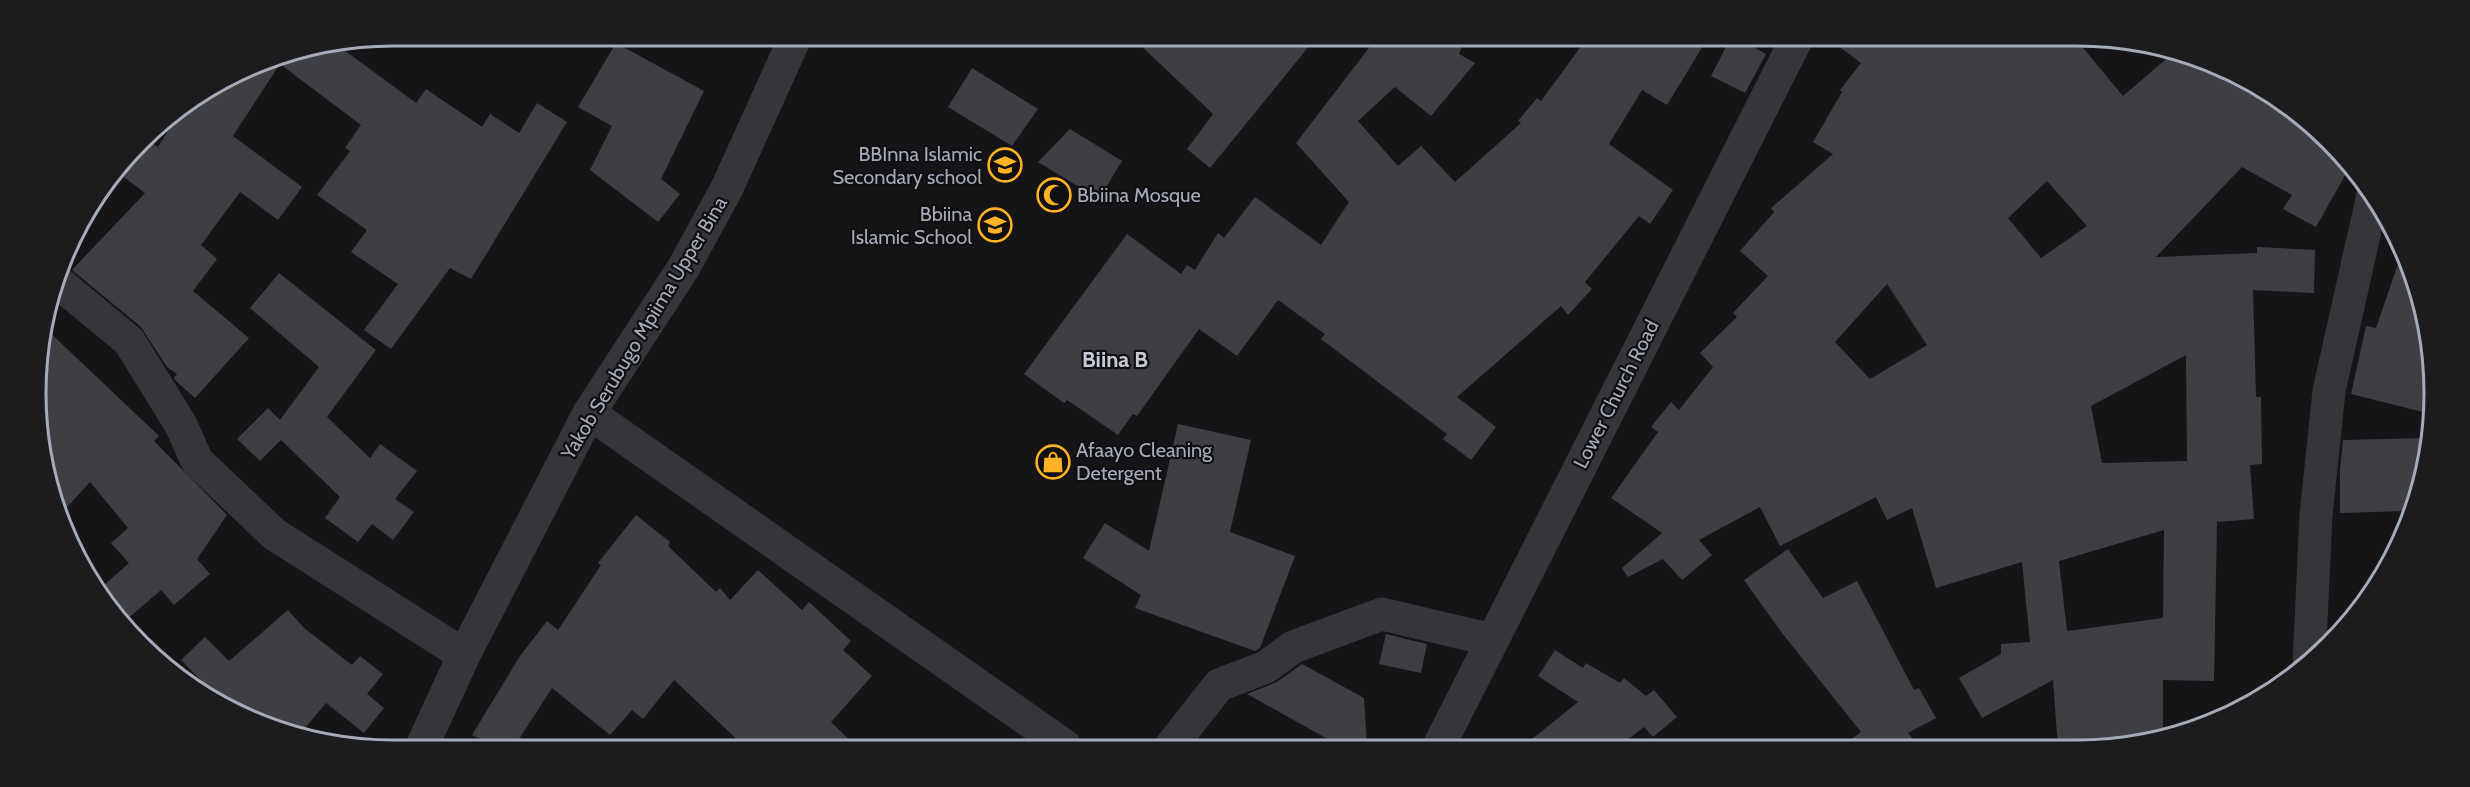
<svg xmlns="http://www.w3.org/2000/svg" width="2470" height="787" font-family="Cabin,sans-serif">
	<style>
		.building { fill: #3e3f44; fill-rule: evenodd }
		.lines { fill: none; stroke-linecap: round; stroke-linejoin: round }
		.minor { stroke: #35363c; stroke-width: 33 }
		.labels { text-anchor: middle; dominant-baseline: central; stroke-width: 4.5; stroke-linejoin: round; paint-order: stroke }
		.poi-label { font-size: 20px; fill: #a5abb8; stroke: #101012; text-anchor: end }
		.street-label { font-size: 20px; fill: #a5abb8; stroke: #101012 }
		.quarter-label { font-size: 22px; font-weight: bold; fill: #c6cad4; stroke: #101012 }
		.rim { fill: none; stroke: #a5abb8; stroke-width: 3 }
	</style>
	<rect width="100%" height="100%" fill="#151517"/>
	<!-- building -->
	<path class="building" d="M 1134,39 L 1282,40 L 1314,40 L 1210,168 L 1187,149 L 1213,114 Z
		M 1375,40 L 1464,40 L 1459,54 L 1475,63 L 1431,116 L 1395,87 L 1358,121 L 1398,166 L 1421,146 L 1455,182 L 1521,123 L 1518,121 L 1537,98 L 1541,101 L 1585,41 L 1706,41 L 1667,105 L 1642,90 L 1609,144 L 1673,190 L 1650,224 L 1639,216 L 1585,282 L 1592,289 L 1568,315 L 1561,306 L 1457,397 L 1496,427 L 1471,460 L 1443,439 L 1447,434 L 1321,339 L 1325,334 L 1278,300 L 1237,356 L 1199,329 L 1137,416 L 1133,414 L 1118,435 L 1067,400 L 1064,403 L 1024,374 L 1127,234 L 1181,274 L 1187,265 L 1195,270 L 1218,233 L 1224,238 L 1255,197 L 1321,245 L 1349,202 L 1296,143 Z
		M 1729,41 L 1742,41 L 1766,54 L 1745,93 L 1711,76 Z
		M 1833,42 L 2079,43 L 2123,96 L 2172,54 L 2275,96 L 2348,170 L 2316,227 L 2283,209 L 2292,195 L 2242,167 L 2156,257 L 2257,253 L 2257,247 L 2315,250 L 2314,293 L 2253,290 L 2256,397 L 2261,397 L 2262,464 L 2250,465 L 2254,519 L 2217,522 L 2214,681 L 2163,680 L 2163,736 L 2124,748 L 2058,748 L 2053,680 L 1982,718 L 1959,678 L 2001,654 L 2001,644 L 2030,642 L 2022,562 L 1936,588 L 1912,508 L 1887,520 L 1876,497 L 1780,546 L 1760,507 L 1699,540 L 1712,555 L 1682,580 L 1663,559 L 1628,577 L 1622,568 L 1662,533 L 1611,498 L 1658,432 L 1651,427 L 1671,402 L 1679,410 L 1713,367 L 1700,353 L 1737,317 L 1733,313 L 1768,276 L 1740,251 L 1774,212 L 1771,208 L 1833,154 L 1813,142 L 1842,92 L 1840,90 L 1861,63 ZM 2047,181 L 2087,226 L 2041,258 L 2008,218 ZM 1887,284 L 1927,345 L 1870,379 L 1835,342 ZM 2186,355 L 2187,461 L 2102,463 L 2091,406 ZM 2164,530 L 2163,618 L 2067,631 L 2059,561 Z
		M 616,43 L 704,91 L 661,179 L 680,194 L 658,222 L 590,170 L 612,126 L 578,107 Z
		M 340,47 L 416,103 L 426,89 L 482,127 L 490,114 L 519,133 L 537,103 L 567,122 L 471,279 L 450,268 L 391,349 L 364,330 L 398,284 L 351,252 L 367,230 L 317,195 L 350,151 L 345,148 L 361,125 L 280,64 L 233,136 L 302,187 L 278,220 L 240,192 L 201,245 L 217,259 L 193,291 L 249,338 L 195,398 L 177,382 L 174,378 L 177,374 L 167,367 L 141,327 L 72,270 L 145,193 L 120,174 L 147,139 L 158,147 L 182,109 L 257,63 Z
		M 972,68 L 1038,109 L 1012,146 L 948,107 Z
		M 1070,129 L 1122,161 L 1099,199 L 1038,162 Z
		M 2400,258 L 2427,324 L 2427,413 L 2351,394 L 2366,326 L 2376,328 Z
		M 279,273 L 376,350 L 327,417 L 370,458 L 380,444 L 417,471 L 395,499 L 414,512 L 393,540 L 372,524 L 358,542 L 325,518 L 340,497 L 281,440 L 260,461 L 237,439 L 268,408 L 280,420 L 319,367 L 250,308 Z
		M 45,328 L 159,436 L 154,441 L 227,515 L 197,559 L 210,574 L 174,605 L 161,590 L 125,621 L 96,592 L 129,563 L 111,543 L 128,528 L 90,482 L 61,514 L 48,486 L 39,347 Z
		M 1178,424 L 1251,440 L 1230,532 L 1295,556 L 1260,648 L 1255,651 L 1135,608 L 1141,595 L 1083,558 L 1105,523 L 1149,551 Z
		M 2427,438 L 2427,464 L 2409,511 L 2340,513 L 2340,469 L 2343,440 Z
		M 636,515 L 670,542 L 668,546 L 716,592 L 720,588 L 730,600 L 758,570 L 802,610 L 809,602 L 851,641 L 843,650 L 872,676 L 831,722 L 855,745 L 743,745 L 674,680 L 643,719 L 632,710 L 610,735 L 552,688 L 516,744 L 491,744 L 472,735 L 520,656 L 547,621 L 558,630 L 601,565 L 598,563 Z
		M 1788,549 L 1823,598 L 1857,581 L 1914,690 L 1919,688 L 1936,718 L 1908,733 L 1919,747 L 1841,747 L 1861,732 L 1782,633 L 1744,580 Z
		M 288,610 L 304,628 L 352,665 L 360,656 L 383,674 L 367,694 L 384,708 L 364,733 L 326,703 L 300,734 L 222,702 L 181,660 L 205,637 L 229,661 Z
		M 1386,634 L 1427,644 L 1421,673 L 1379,664 Z
		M 1555,650 L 1583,668 L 1586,663 L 1620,683 L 1624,678 L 1646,696 L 1654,690 L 1677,717 L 1653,737 L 1644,727 L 1618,747 L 1522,747 L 1578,702 L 1538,676 Z
		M 1302,664 L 1364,698 L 1367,746 L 1340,746 L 1247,694 L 1277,682 Z"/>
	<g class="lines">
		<!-- minor -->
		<path class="minor" d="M 59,283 L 129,341 L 181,425 L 197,461 L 274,534 L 464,655
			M 589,413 L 1065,746
			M 2309,665 L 2316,515 L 2329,391 L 2373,195
			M 423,744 L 464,655 L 589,413 L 684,267 L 727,188 L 795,38
			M 1171,746 L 1219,685 L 1266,667 L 1293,647 L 1382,614 L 1492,640
			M 1439,746 L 1795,42"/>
	</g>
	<!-- icons -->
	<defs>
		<symbol id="school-ring" viewBox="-11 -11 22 22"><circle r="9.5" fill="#101012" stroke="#ffb224" stroke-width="1.5"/><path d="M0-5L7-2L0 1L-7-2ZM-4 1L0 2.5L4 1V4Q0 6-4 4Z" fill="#ffb224"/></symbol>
		<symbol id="mosque-ring" viewBox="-11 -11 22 22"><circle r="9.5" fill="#101012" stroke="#ffb224" stroke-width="1.5"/><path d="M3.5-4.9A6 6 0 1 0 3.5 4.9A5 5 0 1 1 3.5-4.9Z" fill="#ffb224"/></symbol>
		<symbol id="shop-ring" viewBox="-11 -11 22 22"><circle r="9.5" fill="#101012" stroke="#ffb224" stroke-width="1.5"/><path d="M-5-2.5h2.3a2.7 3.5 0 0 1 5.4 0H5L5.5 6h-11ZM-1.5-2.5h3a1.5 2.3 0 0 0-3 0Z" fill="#ffb224"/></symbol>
	</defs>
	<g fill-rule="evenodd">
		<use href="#school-ring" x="986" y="146" width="38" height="38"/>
		<use href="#mosque-ring" x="1035" y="176" width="38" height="38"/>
		<use href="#school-ring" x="976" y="206" width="38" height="38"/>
		<use href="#shop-ring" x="1034" y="443" width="38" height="38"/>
	</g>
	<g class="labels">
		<!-- poi labels -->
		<g class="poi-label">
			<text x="982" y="154">BBInna Islamic<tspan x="982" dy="23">Secondary school</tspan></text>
			<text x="1077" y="195" text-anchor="start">Bbiina Mosque</text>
			<text x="972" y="214">Bbiina<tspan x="972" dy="23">Islamic School</tspan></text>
			<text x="1076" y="450" text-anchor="start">Afaayo Cleaning<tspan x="1076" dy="23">Detergent</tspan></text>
		</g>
		<!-- street labels -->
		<g class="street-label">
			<text transform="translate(644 328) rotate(-59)">Yakob Serubugo Mpiima Upper Bina</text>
			<text transform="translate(1616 394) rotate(-63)">Lower Church Road</text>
		</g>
		<!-- quarter labels -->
		<g class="quarter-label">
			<text x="1115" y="359">Biina B</text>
		</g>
	</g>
	<!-- crop -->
	<path d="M0 0H2470V787H0ZM393 46H2077A347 347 0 0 1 2424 393V393A347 347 0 0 1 2077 740H393A347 347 0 0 1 46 393V393A347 347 0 0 1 393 46Z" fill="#1c1c1f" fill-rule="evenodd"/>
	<path class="rim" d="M393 46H2077A347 347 0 0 1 2424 393V393A347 347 0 0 1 2077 740H393A347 347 0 0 1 46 393V393A347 347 0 0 1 393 46Z"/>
</svg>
